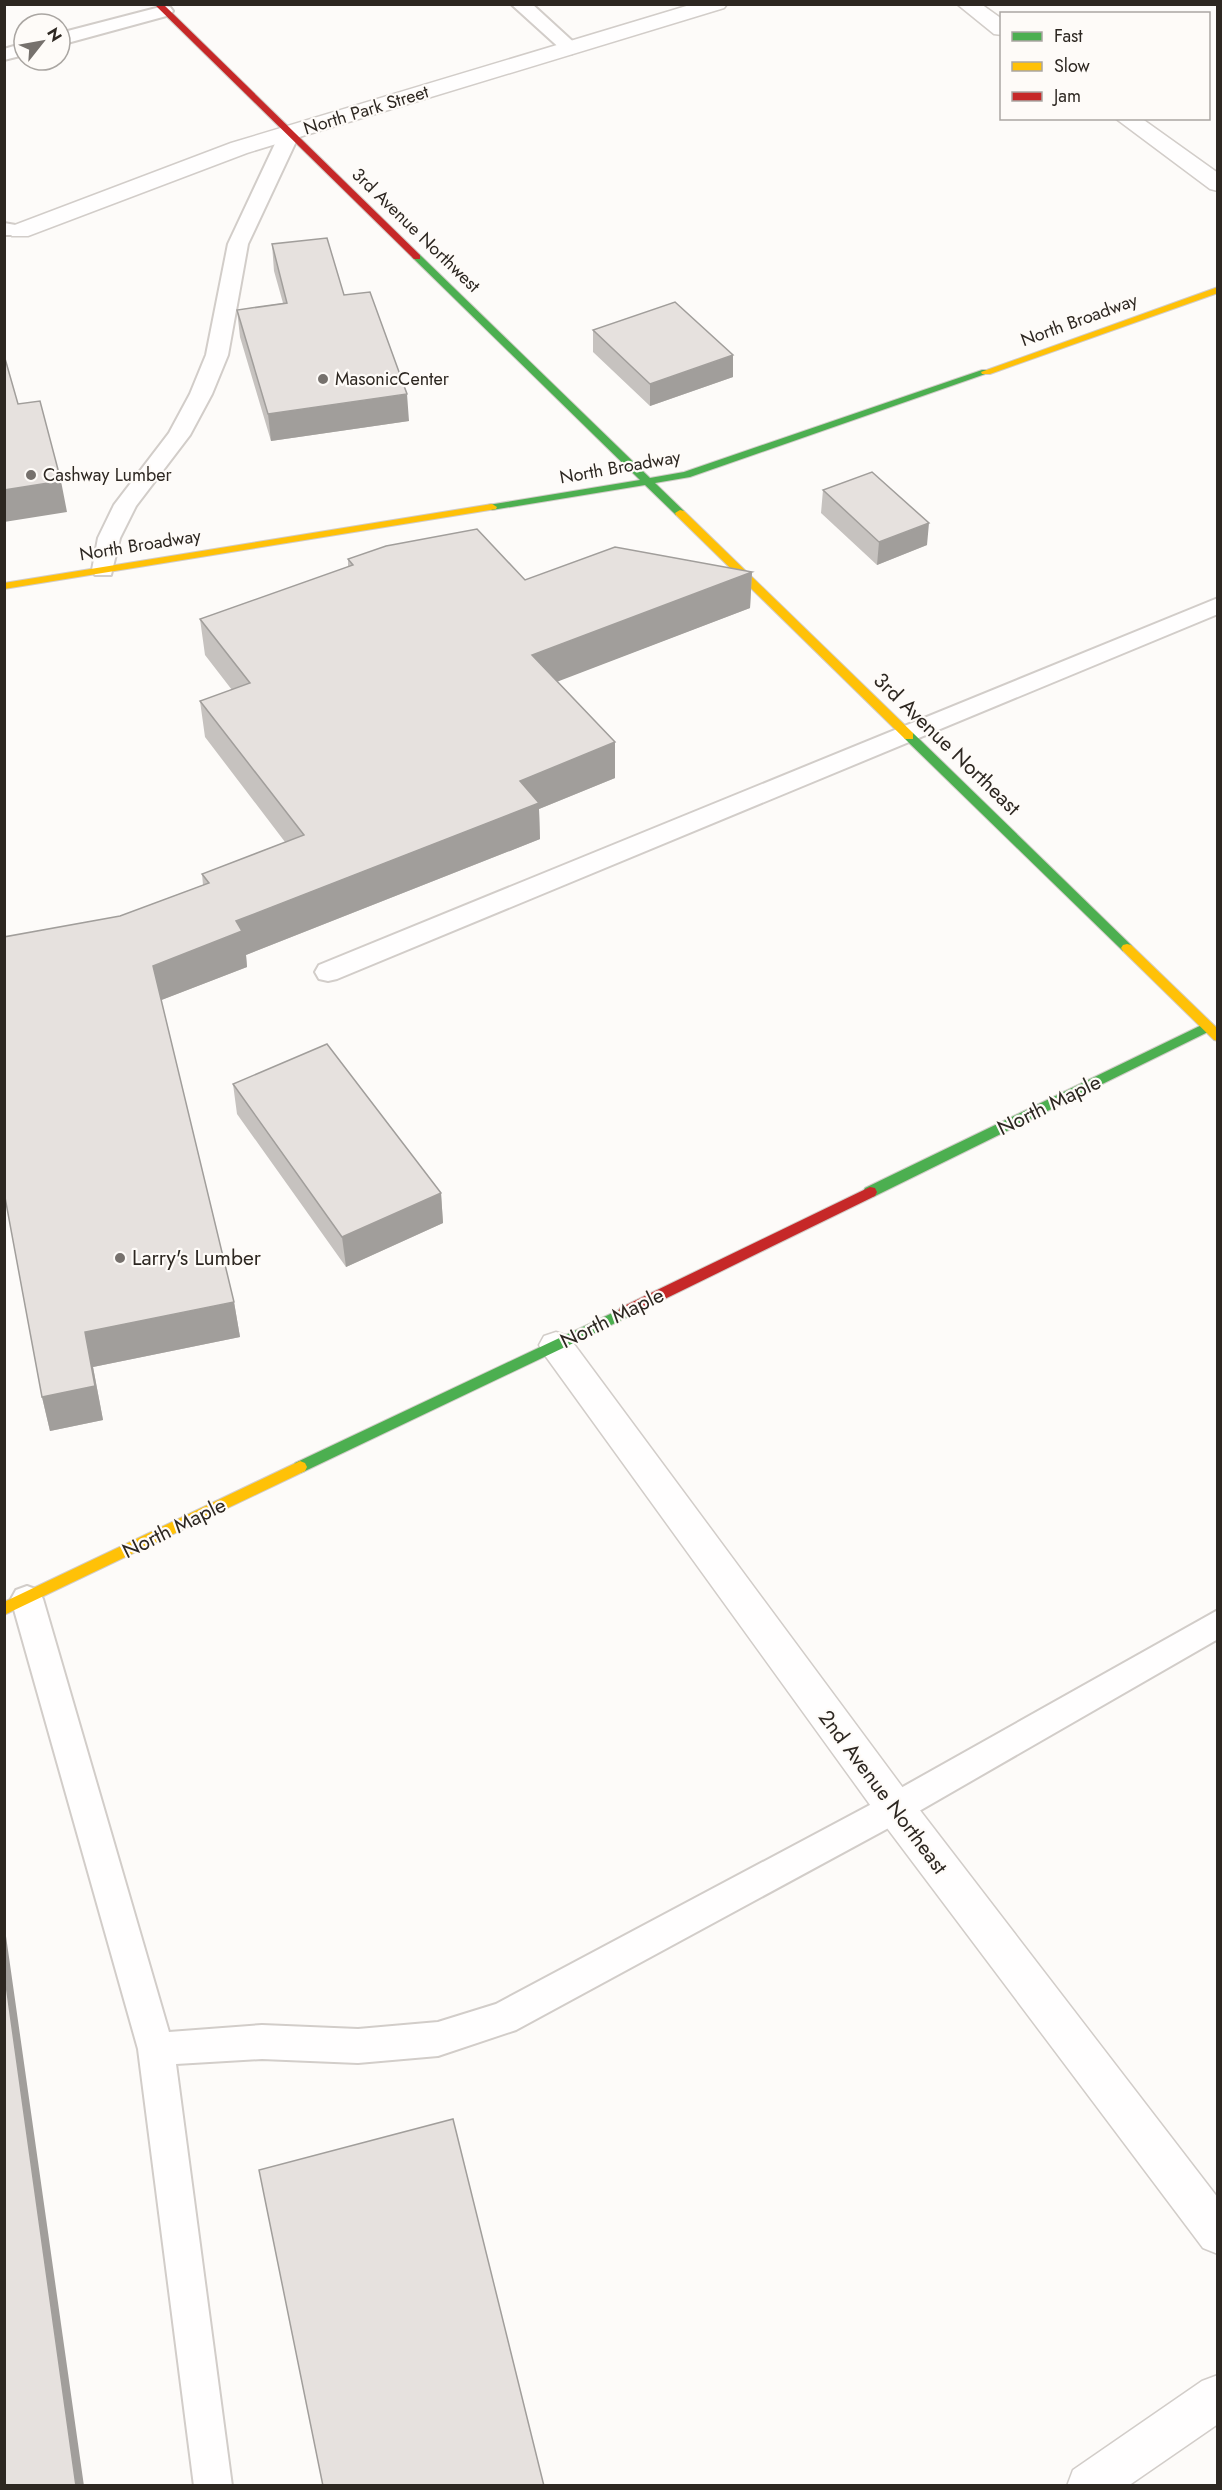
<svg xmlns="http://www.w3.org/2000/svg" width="1222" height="2490" font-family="Jost,sans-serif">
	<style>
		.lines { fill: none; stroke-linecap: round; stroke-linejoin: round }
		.lane-casing { stroke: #d2cdc9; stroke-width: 4 }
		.street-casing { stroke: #d2cdc9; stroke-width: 3 }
		.fast-casing { stroke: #d2cdc9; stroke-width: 2 }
		.slow-casing { stroke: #d2cdc9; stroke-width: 2 }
		.jam-casing { stroke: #d2cdc9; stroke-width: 2 }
		.lane { fill: #fffefe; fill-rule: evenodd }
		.street { fill: #fffefe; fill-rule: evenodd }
		.fast { fill: #4caf50; fill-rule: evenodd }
		.slow { fill: #ffc107; fill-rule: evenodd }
		.jam { fill: #c62828; fill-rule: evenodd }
		.wall { fill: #c6c2bf }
		.shaded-wall { fill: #a19e9b }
		.building { fill: #e6e1de; stroke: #a19e9b; stroke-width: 1.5 }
		.poi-dot { fill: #76716d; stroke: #fefbf8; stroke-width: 2 }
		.labels { text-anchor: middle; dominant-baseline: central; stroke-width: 4.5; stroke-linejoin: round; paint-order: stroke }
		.far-street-label { font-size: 18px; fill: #2d2721; stroke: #fefbf8 }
		.far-poi-label { font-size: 18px; fill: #2d2721; stroke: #fefbf8; text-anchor: start }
		.street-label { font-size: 21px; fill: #2d2721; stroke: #fefbf8 }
		.poi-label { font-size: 21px; fill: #2d2721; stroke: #fefbf8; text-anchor: start }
	</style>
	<rect width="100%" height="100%" fill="#fdfbf9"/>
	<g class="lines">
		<defs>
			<path id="lane" d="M 511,4 L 532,4 L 580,48 L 571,54 L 564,52 Z
				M 164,6 L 170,7 L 173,11 L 170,15 L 60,45 L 60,33 Z
				M 24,43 L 24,55 L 4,60 L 4,49 Z
				M 290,127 L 300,133 L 248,244 L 228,355 L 212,394 L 190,435 L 136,506 L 120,538 L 111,575 L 95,575 L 92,570 L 98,538 L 114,505 L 169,433 L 190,394 L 206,355 L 228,244 L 280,133 Z
				M 4,223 L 27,227 L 30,231 L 27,235 L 4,235 Z
				M 1218,598 L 1218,614 L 337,979 L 328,981 L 319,979 L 315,972 L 319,965 Z
				M 27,1586 L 38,1590 L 43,1599 L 169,2032 L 262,2025 L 358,2029 L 438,2022 L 496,2004 L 883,1798 L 1218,1610 L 1218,1639 L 907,1818 L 516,2030 L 438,2056 L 358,2063 L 262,2059 L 176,2064 L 232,2486 L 194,2486 L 138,2049 L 11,1599 L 16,1590 Z"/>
			<path id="street" d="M 693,4 L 727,4 L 724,8 L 247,153 L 28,236 L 12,236 L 8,231 L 12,226 L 231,143 Z
				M 957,4 L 981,4 L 1002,19 L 1002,35 L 994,34 Z
				M 1115,118 L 1141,118 L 1218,173 L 1218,191 L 1210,189 Z
				M 556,1332 L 568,1336 L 909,1796 L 1218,2198 L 1218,2254 L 1203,2248 L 881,1820 L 544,1354 L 539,1345 L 544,1336 Z
				M 1218,2375 L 1218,2424 L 1128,2486 L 1067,2486 L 1073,2470 L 1202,2381 Z"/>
			<path id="fast" d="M 417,254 L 420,255 L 650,478 L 684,472 L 982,370 L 990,370 L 991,372 L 690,477 L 655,483 L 684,511 L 684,515 L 676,515 L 645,485 L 492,510 L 487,507 L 488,505 L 640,480 L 414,259 L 412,257 Z
				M 909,732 L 913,733 L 1131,945 L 1133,948 L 1131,951 L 1123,951 L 905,739 L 903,736 Z
				M 1208,1022 L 1212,1024 L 1214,1027 L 1212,1030 L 875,1196 L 870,1197 L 863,1192 L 865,1188 Z
				M 625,1307 L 630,1308 L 632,1312 L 630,1316 L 305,1471 L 300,1473 L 295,1471 L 293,1467 L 295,1463 Z"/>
			<path id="slow" d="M 1218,287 L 1218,293 L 990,374 L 982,374 L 981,372 Z
				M 492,504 L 497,507 L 496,509 L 4,589 L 4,583 Z
				M 680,510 L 684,511 L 913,733 L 913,739 L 905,739 L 676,515 L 675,513 Z
				M 1127,944 L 1131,945 L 1218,1029 L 1218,1041 L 1214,1040 L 1123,951 L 1121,948 L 1123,945 Z
				M 300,1461 L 305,1463 L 307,1467 L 305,1471 L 4,1615 L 4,1602 Z"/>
			<path id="jam" d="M 154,4 L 163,4 L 420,255 L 420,259 L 414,259 Z
				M 870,1187 L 875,1188 L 877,1192 L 875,1196 L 630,1316 L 620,1316 L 618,1312 L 620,1308 Z"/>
		</defs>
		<!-- lane casing -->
		<use href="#lane" class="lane-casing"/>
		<!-- street casing -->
		<use href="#street" class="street-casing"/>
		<!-- fast casing -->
		<use href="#fast" class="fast-casing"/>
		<!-- slow casing -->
		<use href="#slow" class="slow-casing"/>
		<!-- jam casing -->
		<use href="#jam" class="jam-casing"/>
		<!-- lane -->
		<use href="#lane" class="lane"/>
		<!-- street -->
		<use href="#street" class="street"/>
		<!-- fast -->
		<use href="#fast" class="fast"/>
		<!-- slow -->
		<use href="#slow" class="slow"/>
		<!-- jam -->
		<use href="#jam" class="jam"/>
	</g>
	<!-- wall -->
	<path class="wall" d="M 272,244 L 344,295 L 409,421 L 271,441 L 240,337 L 237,310 L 283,303 L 274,271 Z
		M 593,330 L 733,377 L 650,406 L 593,352 Z
		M 823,490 L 927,545 L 877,565 L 821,513 Z
		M 348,559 L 525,580 L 752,572 L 750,608 L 557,681 L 615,742 L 615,778 L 539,809 L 540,839 L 246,955 L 247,967 L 161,1000 L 234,1302 L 240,1337 L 93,1367 L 103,1420 L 50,1431 L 42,1397 L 120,916 L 203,885 L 202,874 L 285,842 L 205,737 L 200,701 L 232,690 L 205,655 L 200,619 L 348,567 Z
		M 233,1084 L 441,1193 L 443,1223 L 346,1267 L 237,1114 Z"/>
	<!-- shaded-wall -->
	<path class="shaded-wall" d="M 733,355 L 733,377 L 650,406 L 650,384 Z
		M 407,394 L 409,421 L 271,441 L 268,414 Z
		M 61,481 L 67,512 L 4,522 L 4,490 Z
		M 929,523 L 927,545 L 877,565 L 879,542 Z
		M 752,572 L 750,608 L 533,691 L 532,655 Z
		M 615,742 L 615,778 L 539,809 L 540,839 L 246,955 L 247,967 L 159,1001 L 153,966 L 236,921 L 520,781 Z
		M 441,1193 L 443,1223 L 346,1267 L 342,1237 Z
		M 234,1302 L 240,1337 L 93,1367 L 103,1420 L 50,1431 L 42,1397 L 85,1332 Z
		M 4,1922 L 84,2486 L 76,2486 L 4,1970 Z"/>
	<!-- building -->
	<path class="building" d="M 327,238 L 344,295 L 370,292 L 407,394 L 268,414 L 237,310 L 287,303 L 272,244 Z
		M 675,302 L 733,355 L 650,384 L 593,330 Z
		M 4,355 L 18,404 L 40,401 L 61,481 L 4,490 Z
		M 872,472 L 929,523 L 879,542 L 823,490 Z
		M 477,529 L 525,580 L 615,547 L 752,572 L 532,655 L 615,742 L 520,781 L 539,803 L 236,921 L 242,931 L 153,966 L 234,1302 L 85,1332 L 95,1386 L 42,1397 L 4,1192 L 4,937 L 120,916 L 209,883 L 202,874 L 304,835 L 200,701 L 250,683 L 200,619 L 353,565 L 348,559 L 386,546 Z
		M 327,1044 L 441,1193 L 342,1237 L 233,1084 Z
		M 4,1970 L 76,2486 L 4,2486 Z
		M 453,2119 L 544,2486 L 323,2486 L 259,2170 Z"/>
	<!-- markers -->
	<g class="poi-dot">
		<circle cx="323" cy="379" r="6"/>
		<circle cx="31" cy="475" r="6"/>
		<circle cx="120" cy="1258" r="6"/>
	</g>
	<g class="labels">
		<!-- far-street labels -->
		<g class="far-street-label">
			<text transform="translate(366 110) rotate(-17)">North Park Street</text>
			<text transform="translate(416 230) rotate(44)">3rd Avenue Northwest</text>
			<text transform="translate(1079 320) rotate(-20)">North Broadway</text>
			<text transform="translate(620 467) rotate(-10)">North Broadway</text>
			<text transform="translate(140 545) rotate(-9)">North Broadway</text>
		</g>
		<!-- far-poi labels -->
		<g class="far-poi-label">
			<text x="335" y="379">MasonicCenter</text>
			<text x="43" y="475">Cashway Lumber</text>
		</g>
		<!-- street labels -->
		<g class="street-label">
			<text transform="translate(947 744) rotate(44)">3rd Avenue Northeast</text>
			<text transform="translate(1049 1105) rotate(-26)">North Maple</text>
			<text transform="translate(612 1318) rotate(-26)">North Maple</text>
			<text transform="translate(174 1528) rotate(-26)">North Maple</text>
			<text transform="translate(883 1792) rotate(53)">2nd Avenue Northeast</text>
		</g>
		<!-- poi labels -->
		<g class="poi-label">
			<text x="132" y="1258">Larry's Lumber</text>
		</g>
	</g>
	<!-- border -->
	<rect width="1222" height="2490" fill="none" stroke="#2d2721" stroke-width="12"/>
	<!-- legend -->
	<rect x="1000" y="12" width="210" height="108" fill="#fefbf8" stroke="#aaa6a2" stroke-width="1.5"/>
	<rect x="1012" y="32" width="30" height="9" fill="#4caf50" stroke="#aaa6a2" stroke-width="1.5"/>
	<text x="1054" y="42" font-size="18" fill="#2d2721">Fast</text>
	<rect x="1012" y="62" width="30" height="9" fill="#ffc107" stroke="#aaa6a2" stroke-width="1.5"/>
	<text x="1054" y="72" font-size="18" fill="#2d2721">Slow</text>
	<rect x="1012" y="92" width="30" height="9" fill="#c62828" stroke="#aaa6a2" stroke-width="1.5"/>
	<text x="1054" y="102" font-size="18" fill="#2d2721">Jam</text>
	<!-- north arrow -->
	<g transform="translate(42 42) rotate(59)"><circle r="28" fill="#fefbf8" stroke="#aaa6a2" stroke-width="1.5"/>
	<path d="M0-4.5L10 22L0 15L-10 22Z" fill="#76716d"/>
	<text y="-9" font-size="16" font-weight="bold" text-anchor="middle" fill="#2d2721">N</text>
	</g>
</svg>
